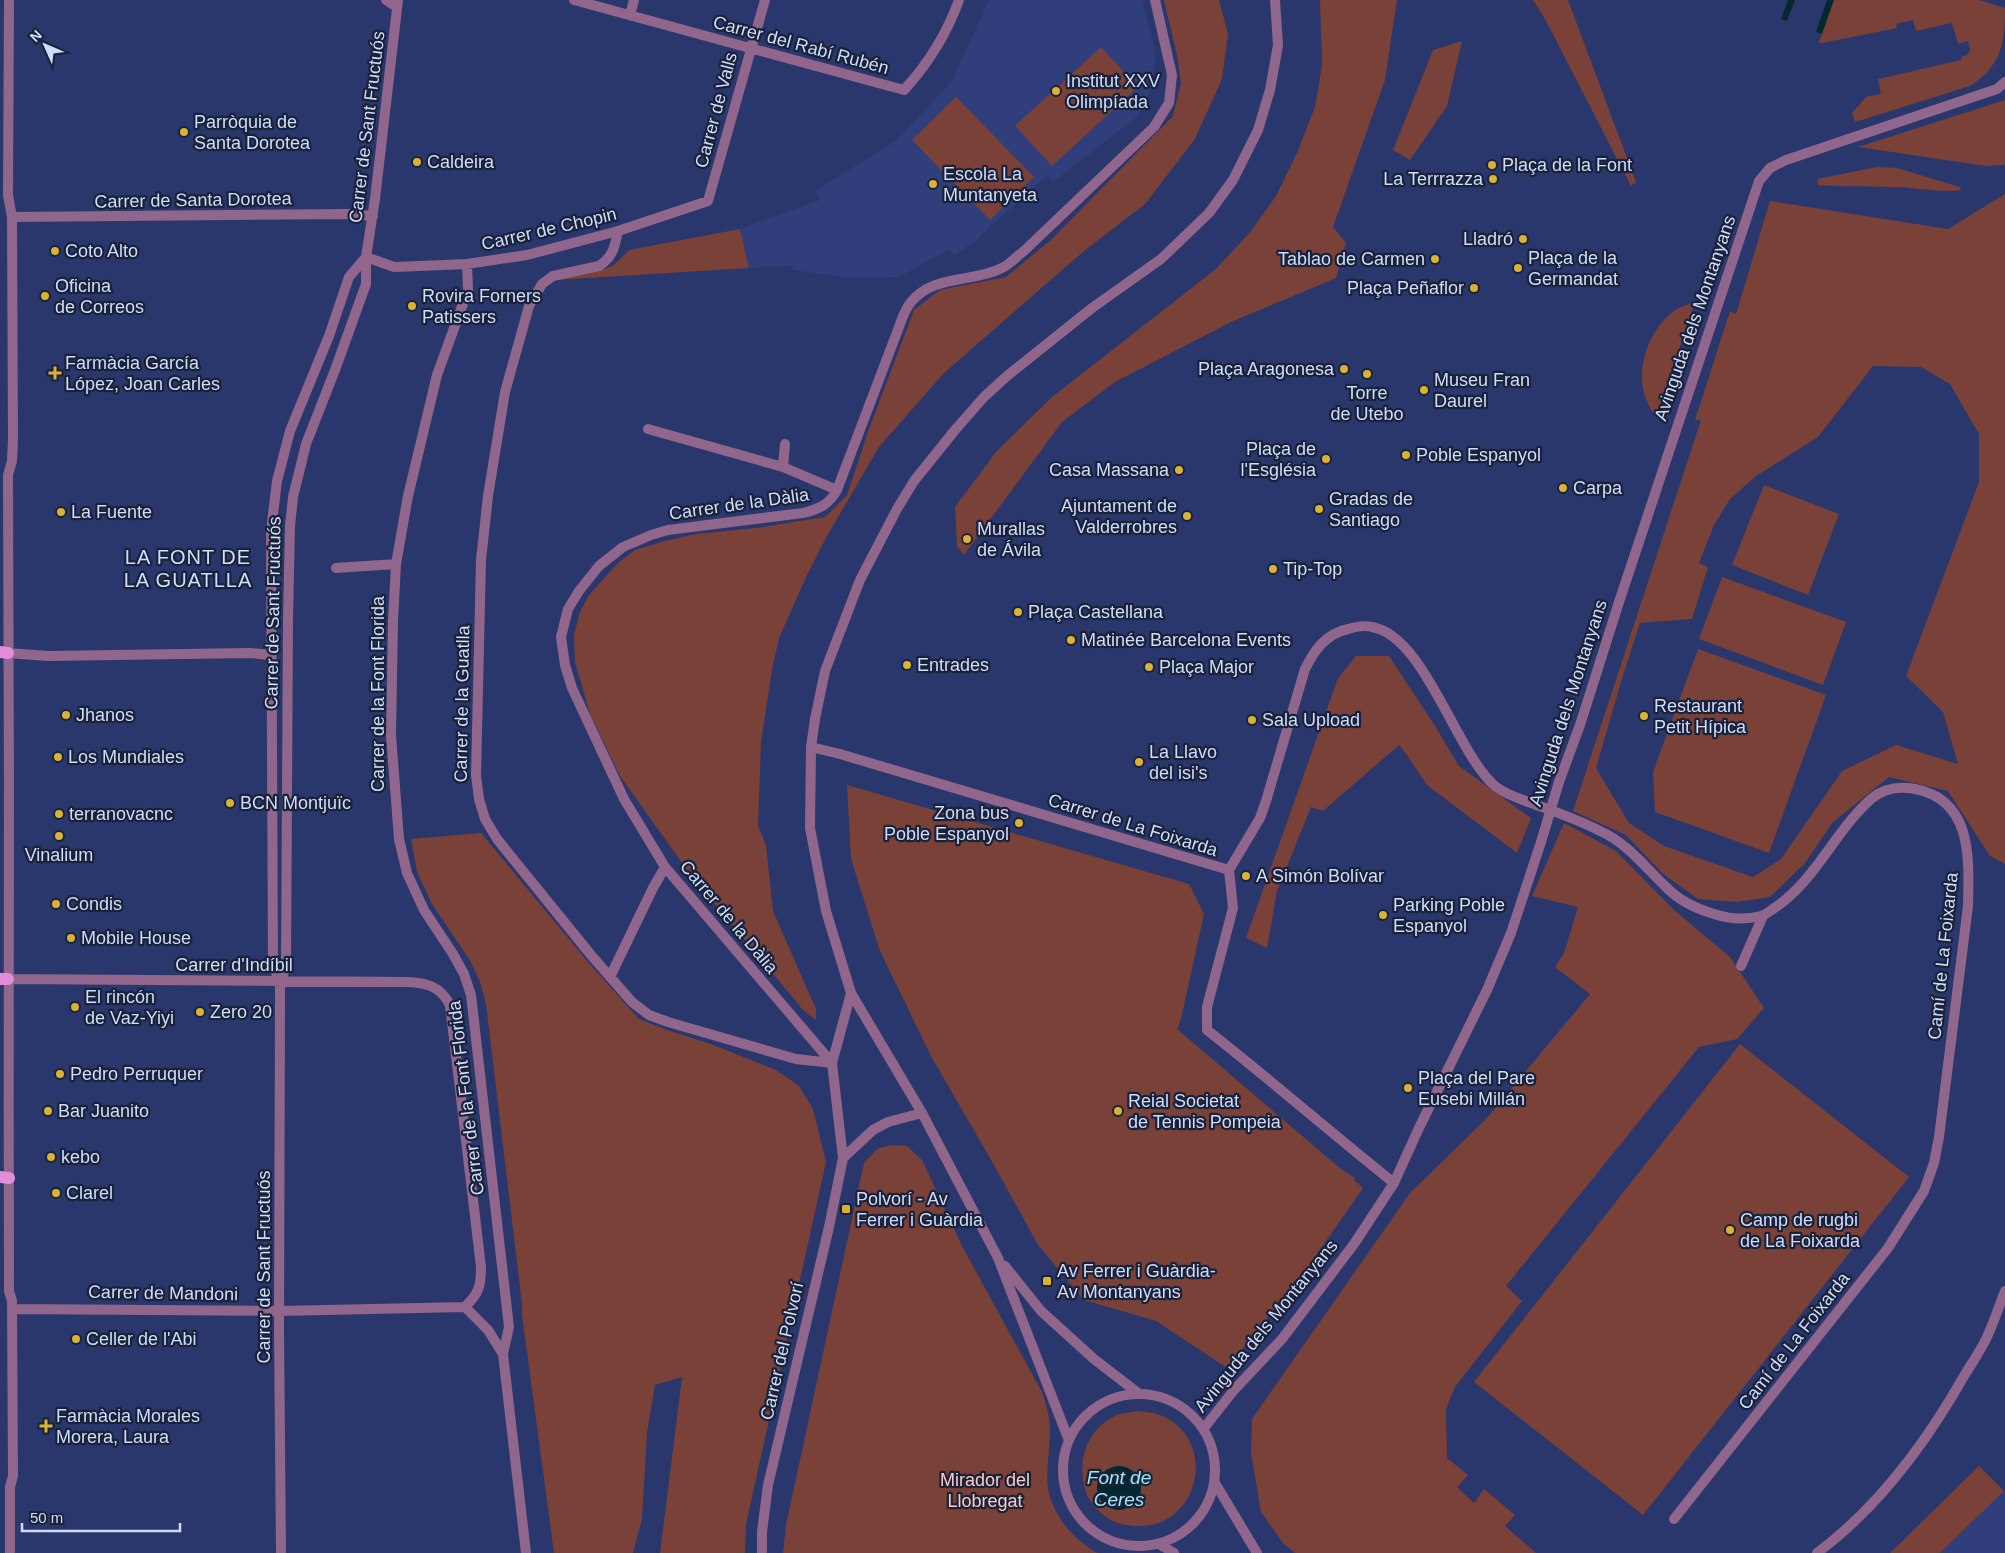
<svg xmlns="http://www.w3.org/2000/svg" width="2005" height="1553" font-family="Arial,sans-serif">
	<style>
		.built { fill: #303f7b }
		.green { fill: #794138; fill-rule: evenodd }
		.water { fill: #02292f }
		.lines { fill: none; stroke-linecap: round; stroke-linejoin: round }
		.minor { stroke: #90668c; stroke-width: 10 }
		.tertiary { stroke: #90668c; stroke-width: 10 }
		.primary { stroke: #e28dda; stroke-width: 12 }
		.minor-bridge { stroke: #90668c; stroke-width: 10 }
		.poi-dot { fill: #dbb233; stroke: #1a2239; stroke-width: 2 }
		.labels { text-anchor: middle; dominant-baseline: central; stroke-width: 4.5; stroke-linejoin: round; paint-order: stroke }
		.street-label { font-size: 18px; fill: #d0dcfc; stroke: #1a2239 }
		.poi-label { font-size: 18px; fill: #d0dcfc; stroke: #1a2239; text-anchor: start }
		.park-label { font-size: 18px; fill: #facbc3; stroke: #1a2239 }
		.water-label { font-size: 19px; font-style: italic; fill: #97e9f8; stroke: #1a2239 }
		.quarter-label { font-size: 20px; letter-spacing: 1px; fill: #d0dcfc; stroke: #1a2239 }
	</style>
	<rect width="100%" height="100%" fill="#2a376c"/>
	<!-- built -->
	<path class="built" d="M 989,0 L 1142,0 L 1156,53 L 1152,84 L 1148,97 L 1138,116 L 1053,182 L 1046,176 L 974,242 L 954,255 L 950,249 L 899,277 L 849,278 L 793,270 L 792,266 L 749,268 L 740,229 L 820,200 L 815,191 L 896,141 L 952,81 Z
		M 2005,1490 L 2005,1553 L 1940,1553 L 2004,1491 Z"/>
	<!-- green -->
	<path class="green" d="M 1164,0 L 1219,0 L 1228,34 L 1222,79 L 1195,139 L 1145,204 L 1084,251 L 944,373 L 879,447 L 827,536 L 808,573 L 779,638 L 772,670 L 761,742 L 758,826 L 766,845 L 773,911 L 816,1009 L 816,1020 L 803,1010 L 690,874 L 620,776 L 590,714 L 575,662 L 574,635 L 580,612 L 589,595 L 618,563 L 635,550 L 665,541 L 696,534 L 756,528 L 825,517 L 847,495 L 869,429 L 914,310 L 940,290 L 1006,277 L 1051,240 L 1173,116 L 1181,83 L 1177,55 Z
		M 1320,0 L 1397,0 L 1385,80 L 1333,227 L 1346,243 L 1336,278 L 1231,322 L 1115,382 L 1062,422 L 964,555 L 957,546 L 955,507 L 996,452 L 1052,397 L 1216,269 L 1251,231 L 1276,196 L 1298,151 L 1315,107 L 1322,65 Z
		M 1533,0 L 1568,0 L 1636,182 L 1631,186 L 1545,19 Z
		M 1833,0 L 1979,0 L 2005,8 C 2005,44 2001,66 1970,86 L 1855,122 L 1852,113 L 1866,97 L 1881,94 L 1878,79 L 1961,60 L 1961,57 L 1967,55 L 1970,51 L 1968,41 L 1958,44 L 1952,23 L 1916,31 L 1913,20 L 1896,24 L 1897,28 L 1822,43 L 1819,42 Z
		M 1462,41 L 1447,106 L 1410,160 L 1393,150 L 1433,50 Z
		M 1101,47 L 1138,87 L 1052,166 L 1015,126 Z
		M 956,97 L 1034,177 L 990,220 L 912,140 Z
		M 2005,100 L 2005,164 L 2003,165 L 1986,166 L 1858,147 Z
		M 1877,167 L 1897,168 L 1960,187 L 1961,190 C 1936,193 1915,187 1891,187 C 1866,186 1843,187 1818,185 L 1817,179 Z
		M 2005,194 L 2005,864 L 1990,856 L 1948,791 L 1889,777 L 1833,822 L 1805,863 L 1770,897 L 1737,902 L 1698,899 L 1662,873 L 1626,835 L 1573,811 L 1701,420 L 1695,420 L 1730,311 L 1736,314 L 1770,201 L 1948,229 ZM 1873,366 L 1921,367 L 1950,384 L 1979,434 L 1979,482 L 1906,676 L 1943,712 L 1958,764 L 1896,745 L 1842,771 L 1781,859 L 1753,877 L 1664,846 L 1629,823 L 1596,768 L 1621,682 L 1640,623 L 1692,619 L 1708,567 L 1699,563 L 1714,525 L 1730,499 L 1756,476 L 1818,437 Z
		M 740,229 L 749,268 L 554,280 L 605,269 L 614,265 L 629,250 Z
		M 1695,302 L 1656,416 C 1629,386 1644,330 1677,309 C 1682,306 1689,304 1695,302 Z
		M 1764,485 L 1839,514 L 1808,595 L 1732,565 Z
		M 1722,577 L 1846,622 L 1823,685 L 1699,639 Z
		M 1698,649 L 1826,695 L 1769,853 L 1655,812 L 1653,772 Z
		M 1356,656 L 1389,656 L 1435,726 L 1459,766 L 1531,818 L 1517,853 L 1427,785 L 1407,755 L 1399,745 L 1323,811 L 1311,807 L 1277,891 L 1267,948 L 1246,938 L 1338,678 Z
		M 847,785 L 1189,884 L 1204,914 L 1181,1019 L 1177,1029 L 1341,1169 L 1355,1178 L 1354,1180 L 1363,1188 L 1303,1274 L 1227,1368 L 1156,1321 L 1084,1300 L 1038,1245 L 994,1165 L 932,1058 L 880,951 L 851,859 Z
		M 1564,823 L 1616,851 L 1673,909 L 1730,957 L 1764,1008 L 1737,1039 L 1699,1047 L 1506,1286 L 1522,1301 L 1455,1387 L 1446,1409 L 1447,1458 L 1468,1475 L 1457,1487 L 1474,1503 L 1484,1489 L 1515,1515 L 1505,1526 L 1536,1553 L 1295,1553 L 1283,1543 L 1261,1512 L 1251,1453 L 1252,1419 L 1410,1193 L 1488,1117 L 1590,994 L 1555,967 L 1564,953 L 1578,907 L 1532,896 Z
		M 481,833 L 588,962 L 639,1019 L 667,1030 L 711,1044 L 776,1070 L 799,1086 L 813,1109 L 826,1162 L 746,1524 L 745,1553 L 660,1553 L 682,1377 L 655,1385 L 647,1433 L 642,1519 L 633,1553 L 554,1553 L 522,1315 L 522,1304 L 486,1004 L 480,982 L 471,962 L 432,904 L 417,872 L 411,839 Z
		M 1740,1044 L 1909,1177 L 1643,1515 L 1474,1382 Z
		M 891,1145 L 907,1146 L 922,1160 L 963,1248 L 1042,1392 C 1046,1404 1050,1417 1050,1430 C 1049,1473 1038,1491 1068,1529 C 1076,1538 1087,1548 1098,1553 L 783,1553 L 786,1525 L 864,1163 L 877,1149 Z
		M 1136,1411 C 1142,1412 1149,1412 1154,1413 C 1226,1434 1199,1546 1118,1523 C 1105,1519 1090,1505 1086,1492 C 1076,1462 1086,1429 1117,1415 C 1122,1413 1130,1413 1136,1411 ZM 1121,1466 C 1150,1473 1145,1511 1114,1509 L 1097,1488 C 1099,1473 1108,1471 1121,1466 Z
		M 1979,1466 L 2004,1491 L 1940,1553 L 1890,1553 Z"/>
	<!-- water -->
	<path class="water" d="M 1788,0 L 1795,0 L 1787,21 L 1781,19 Z
		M 1827,0 L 1834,0 L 1822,34 L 1816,32 Z
		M1097 1488a22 22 0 1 1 44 0a22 22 0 1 1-44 0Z"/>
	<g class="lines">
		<!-- minor -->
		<path class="minor" d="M 9,0 L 8,195 L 12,217 L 13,439 L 12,461 L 8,475 C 10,747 8,1019 9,1291 L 12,1301 L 13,1476 L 10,1487 L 10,1553
			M 386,0 L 397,7
			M 574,0 L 904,90 C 928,64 947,33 959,0
			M 630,15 L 634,0
			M 12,217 L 348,214 L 373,216
			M 618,231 C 615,246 613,257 599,266 L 553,276 L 542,284 L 529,306 L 505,392 L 488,496 L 481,560 L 476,775 L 479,799 L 485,819 L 497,839 L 591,955 L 632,1002 L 649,1015 L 668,1022 L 796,1059 L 832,1063
			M 366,257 L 394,267 L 467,264 L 527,255 L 618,231 L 708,201 L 765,0
			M 467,264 L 468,290 L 437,375 L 408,496 L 396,564 L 393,621 L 391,735 L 399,839 L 407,873 L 424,910 L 453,954 L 464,974 L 471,995 L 509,1327 L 503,1354 L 526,1553
			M 648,429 L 783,467 L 837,490
			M 783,467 L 785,444
			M 336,568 L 396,564
			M 8,653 L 48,656 L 250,653 L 271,655
			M 811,747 L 840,754 L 1229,870
			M 1559,782 L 1580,725 L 1619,602 L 1759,181 L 1770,168 L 1786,160 L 1997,89 L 2005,82
			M 1229,870 L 1260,818 L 1266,801 L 1305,669 C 1315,649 1326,634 1348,629 C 1355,627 1365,625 1372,627 C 1425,636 1456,753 1495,786 C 1506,795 1521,799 1534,804 C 1556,812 1579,820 1600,831 C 1627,843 1644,866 1665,886 C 1678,900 1697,909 1714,914 C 1729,919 1745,920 1761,916 C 1765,915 1769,912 1773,909 C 1815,882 1834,832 1871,799 C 1884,788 1898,786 1915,789 C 1973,800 1969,859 1968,906 L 1939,1137 L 1934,1163 L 1924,1191 L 1888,1248 L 1674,1519
			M 1229,870 L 1233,908 L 1207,1007 L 1207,1030 C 1271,1080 1331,1133 1394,1183
			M 1741,966 L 1763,916
			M 610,977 L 653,888 L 665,867
			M 8,979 L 408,982 C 427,983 440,986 450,1005 L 481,1267 C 481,1286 479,1293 465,1307 L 279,1311 L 12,1309
			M 280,981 L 286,967 L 288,619 L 290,526 L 293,497 L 306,444 L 335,370 L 366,284 L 366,257 L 375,199 L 398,0
			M 832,1063 L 665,867 L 624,799 L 572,688 L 565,665 L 561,637 L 568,609 L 579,591 L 599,566 L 623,547 L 651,535 L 668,530 L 803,513 C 819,509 829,505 837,490 L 899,327 C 902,319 905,309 911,302 C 934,274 973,283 1002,268 C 1010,264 1017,256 1024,251 L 1154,127 L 1169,103 L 1172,75 L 1155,0
			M 843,1158 L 873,1130 L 888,1122 L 922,1113
			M 465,1307 L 488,1330 L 503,1354
			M 1204,1428 L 1234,1390 L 1282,1339 L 1354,1244 L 1394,1183 L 1418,1130 L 1487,990 L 1511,933 L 1541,842
			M 281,1553 L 279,1329 L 280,1000 L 280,981 L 273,966 L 271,531 L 277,481 L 290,431 L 329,336 L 349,277 L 366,257
			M 762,1553 L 762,1532 L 768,1485 L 829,1227 L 843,1158 L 832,1063 L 851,993"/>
		<!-- tertiary -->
		<path class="tertiary" d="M 1005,1266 L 1041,1311 L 1094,1359 L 1138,1393
			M1063 1470a76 76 0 1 1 152 0a76 76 0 1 1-152 0Z
			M 1068,1438 L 998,1258 L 922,1113 L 851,993 L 826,911 L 810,828 L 811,747 L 815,719 L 825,671 L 860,580 L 897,509 L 914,481 L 955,430 L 984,397 L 1007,376 L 1092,308 L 1161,259 L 1209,213 L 1233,180 L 1258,130 L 1270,90 L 1278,45 L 1275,0
			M 1215,1483 L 1257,1553
			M 1159,1544 L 1174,1553
			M 1817,1553 C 1879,1507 1926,1443 1964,1376 C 1972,1363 1981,1350 1987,1337 C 1994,1322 1999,1306 2005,1291"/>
		<!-- primary -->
		<path class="primary" d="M 0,652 L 8,653
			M 0,979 L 8,979
			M 0,1177 L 9,1178"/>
		<!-- minor-bridge -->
		<path class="minor-bridge" d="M 1541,842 L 1559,782"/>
	</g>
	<!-- markers -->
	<g class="poi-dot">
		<circle cx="1056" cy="91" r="5"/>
		<circle cx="184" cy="132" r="5"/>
		<circle cx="417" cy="162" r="5"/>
		<circle cx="1492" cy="165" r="5"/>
		<circle cx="1493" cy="179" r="5"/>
		<circle cx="933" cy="184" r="5"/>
		<circle cx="1523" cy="239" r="5"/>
		<circle cx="55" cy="251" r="5"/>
		<circle cx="1435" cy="259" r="5"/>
		<circle cx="1518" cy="268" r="5"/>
		<circle cx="1474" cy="288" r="5"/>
		<circle cx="45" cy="296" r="5"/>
		<circle cx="412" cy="306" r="5"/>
		<circle cx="1344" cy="369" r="5"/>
		<path d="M52.5 365.5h5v5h5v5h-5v5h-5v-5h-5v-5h5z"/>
		<circle cx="1367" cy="374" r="5"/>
		<circle cx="1424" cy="390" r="5"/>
		<circle cx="1406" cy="455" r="5"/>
		<circle cx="1326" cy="459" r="5"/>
		<circle cx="1179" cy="470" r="5"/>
		<circle cx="1563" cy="488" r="5"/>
		<circle cx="1319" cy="509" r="5"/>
		<circle cx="61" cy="512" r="5"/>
		<circle cx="1187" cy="516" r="5"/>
		<circle cx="967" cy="539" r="5"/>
		<circle cx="1273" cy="569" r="5"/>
		<circle cx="1018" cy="612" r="5"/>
		<circle cx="1071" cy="640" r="5"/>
		<circle cx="907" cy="665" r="5"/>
		<circle cx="1149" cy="667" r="5"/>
		<circle cx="66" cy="715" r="5"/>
		<circle cx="1644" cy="716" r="5"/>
		<circle cx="1252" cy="720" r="5"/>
		<circle cx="58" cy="757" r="5"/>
		<circle cx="1139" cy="762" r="5"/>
		<circle cx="230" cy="803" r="5"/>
		<circle cx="59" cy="814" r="5"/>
		<circle cx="1019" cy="823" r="5"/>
		<circle cx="59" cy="836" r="5"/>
		<circle cx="1246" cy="876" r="5"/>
		<circle cx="56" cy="904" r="5"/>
		<circle cx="1383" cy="915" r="5"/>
		<circle cx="71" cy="938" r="5"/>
		<circle cx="75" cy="1007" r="5"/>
		<circle cx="200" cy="1012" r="5"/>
		<circle cx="60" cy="1074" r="5"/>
		<circle cx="1408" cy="1088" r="5"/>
		<circle cx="48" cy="1111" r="5"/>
		<circle cx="1118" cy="1111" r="5"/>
		<circle cx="51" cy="1157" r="5"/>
		<circle cx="56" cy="1193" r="5"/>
		<rect x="841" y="1204" width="10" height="10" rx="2.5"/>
		<circle cx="1730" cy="1230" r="5"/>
		<rect x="1042" y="1276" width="10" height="10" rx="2.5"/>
		<circle cx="76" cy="1339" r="5"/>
		<path d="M43.5 1418.5h5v5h5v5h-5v5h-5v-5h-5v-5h5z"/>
	</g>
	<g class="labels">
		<!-- street labels -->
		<g class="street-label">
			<text transform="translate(801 45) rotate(15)">Carrer del Rabí Rubén</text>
			<text transform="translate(716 110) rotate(-75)">Carrer de Valls</text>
			<text transform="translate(367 127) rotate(-83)">Carrer de Sant Fructuós</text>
			<text transform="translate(193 200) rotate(-1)">Carrer de Santa Dorotea</text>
			<text transform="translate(549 229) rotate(-13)">Carrer de Chopin</text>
			<text transform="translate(1695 318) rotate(-71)">Avinguda dels Montanyans</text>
			<text transform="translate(739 504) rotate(-8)">Carrer de la Dàlia</text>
			<text transform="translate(273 613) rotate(-89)">Carrer de Sant Fructuós</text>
			<text transform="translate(378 694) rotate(-90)">Carrer de la Font Florida</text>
			<text transform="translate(1568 703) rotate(-72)">Avinguda dels Montanyans</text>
			<text transform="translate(462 704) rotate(-89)">Carrer de la Guatlla</text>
			<text transform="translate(1133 825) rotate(17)">Carrer de La Foixarda</text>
			<text transform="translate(729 917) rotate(50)">Carrer de la Dàlia</text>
			<text transform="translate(1943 956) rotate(-84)">Camí de La Foixarda</text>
			<text x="234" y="965">Carrer d'Indíbil</text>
			<text transform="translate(466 1098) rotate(-97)">Carrer de la Font Florida</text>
			<text transform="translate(264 1267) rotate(-90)">Carrer de Sant Fructuós</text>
			<text transform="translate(163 1293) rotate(1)">Carrer de Mandoni</text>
			<text transform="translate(1266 1326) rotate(-51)">Avinguda dels Montanyans</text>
			<text transform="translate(1794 1341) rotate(-52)">Camí de La Foixarda</text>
			<text transform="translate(782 1351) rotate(-77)">Carrer del Polvorí</text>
		</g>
		<!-- poi labels -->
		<g class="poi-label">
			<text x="1066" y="81">Institut XXV<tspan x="1066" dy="21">Olimpíada</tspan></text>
			<text x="194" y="122">Parròquia de<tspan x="194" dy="21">Santa Dorotea</tspan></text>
			<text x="427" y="162">Caldeira</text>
			<text x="1502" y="165">Plaça de la Font</text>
			<text x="943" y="174">Escola La<tspan x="943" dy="21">Muntanyeta</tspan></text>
			<text x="1483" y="179" text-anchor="end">La Terrrazza</text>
			<text x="1513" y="239" text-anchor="end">Lladró</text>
			<text x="65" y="251">Coto Alto</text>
			<text x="1528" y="258">Plaça de la<tspan x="1528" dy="21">Germandat</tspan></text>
			<text x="1425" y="259" text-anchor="end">Tablao de Carmen</text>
			<text x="55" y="286">Oficina<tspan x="55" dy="21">de Correos</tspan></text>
			<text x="1464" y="288" text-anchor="end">Plaça Peñaflor</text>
			<text x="422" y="296">Rovira Forners<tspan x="422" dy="21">Patissers</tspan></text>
			<text x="65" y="363">Farmàcia García<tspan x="65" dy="21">López, Joan Carles</tspan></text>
			<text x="1334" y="369" text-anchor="end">Plaça Aragonesa</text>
			<text x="1434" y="380">Museu Fran<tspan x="1434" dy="21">Daurel</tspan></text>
			<text x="1367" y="393" text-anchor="middle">Torre<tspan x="1367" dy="21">de Utebo</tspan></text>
			<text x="1316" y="449" text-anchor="end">Plaça de<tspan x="1316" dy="21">l'Església</tspan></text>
			<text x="1416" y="455">Poble Espanyol</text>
			<text x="1169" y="470" text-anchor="end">Casa Massana</text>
			<text x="1573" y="488">Carpa</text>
			<text x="1329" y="499">Gradas de<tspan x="1329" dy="21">Santiago</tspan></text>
			<text x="1177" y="506" text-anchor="end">Ajuntament de<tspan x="1177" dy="21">Valderrobres</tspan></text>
			<text x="71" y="512">La Fuente</text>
			<text x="977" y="529">Murallas<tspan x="977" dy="21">de Ávila</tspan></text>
			<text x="1283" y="569">Tip-Top</text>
			<text x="1028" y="612">Plaça Castellana</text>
			<text x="1081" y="640">Matinée Barcelona Events</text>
			<text x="917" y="665">Entrades</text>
			<text x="1159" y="667">Plaça Major</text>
			<text x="1654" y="706">Restaurant<tspan x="1654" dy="21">Petit Hípica</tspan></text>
			<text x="76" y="715">Jhanos</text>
			<text x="1262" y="720">Sala Upload</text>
			<text x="1149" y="752">La Llavo<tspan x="1149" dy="21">del isi's</tspan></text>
			<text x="68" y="757">Los Mundiales</text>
			<text x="240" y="803">BCN Montjuïc</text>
			<text x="1009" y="813" text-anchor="end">Zona bus<tspan x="1009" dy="21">Poble Espanyol</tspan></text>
			<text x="69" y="814">terranovacnc</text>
			<text x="59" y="855" text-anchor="middle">Vinalium</text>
			<text x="1256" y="876">A Simón Bolívar</text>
			<text x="66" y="904">Condis</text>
			<text x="1393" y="905">Parking Poble<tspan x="1393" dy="21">Espanyol</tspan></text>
			<text x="81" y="938">Mobile House</text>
			<text x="85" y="997">El rincón<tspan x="85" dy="21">de Vaz-Yiyi</tspan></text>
			<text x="210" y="1012">Zero 20</text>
			<text x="70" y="1074">Pedro Perruquer</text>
			<text x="1418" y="1078">Plaça del Pare<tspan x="1418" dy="21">Eusebi Millán</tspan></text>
			<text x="1128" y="1101">Reial Societat<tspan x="1128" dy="21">de Tennis Pompeia</tspan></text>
			<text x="58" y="1111">Bar Juanito</text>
			<text x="61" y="1157">kebo</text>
			<text x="66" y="1193">Clarel</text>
			<text x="856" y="1199">Polvorí - Av<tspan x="856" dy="21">Ferrer i Guàrdia</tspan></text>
			<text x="1740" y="1220">Camp de rugbi<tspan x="1740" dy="21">de La Foixarda</tspan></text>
			<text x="1057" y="1271">Av Ferrer i Guàrdia-<tspan x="1057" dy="21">Av Montanyans</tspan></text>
			<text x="86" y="1339">Celler de l'Abi</text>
			<text x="56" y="1416">Farmàcia Morales<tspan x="56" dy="21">Morera, Laura</tspan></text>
		</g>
		<!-- park labels -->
		<g class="park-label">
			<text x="985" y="1480">Mirador del<tspan x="985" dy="21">Llobregat</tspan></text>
		</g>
		<!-- water labels -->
		<g class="water-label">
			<text x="1119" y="1477">Font de<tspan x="1119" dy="22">Ceres</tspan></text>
		</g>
		<!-- quarter labels -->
		<g class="quarter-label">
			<text x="188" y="557">LA FONT DE<tspan x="188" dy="23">LA GUATLLA</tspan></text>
		</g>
	</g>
	<!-- north arrow -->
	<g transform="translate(45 45) rotate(315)" stroke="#1a2239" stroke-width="4" paint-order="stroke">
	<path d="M0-4L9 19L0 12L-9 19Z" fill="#d0dcfc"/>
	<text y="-8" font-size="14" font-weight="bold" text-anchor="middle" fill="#d0dcfc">N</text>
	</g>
	<!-- scale -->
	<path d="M22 1523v8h158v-8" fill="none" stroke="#d0dcfc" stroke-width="2.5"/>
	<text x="30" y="1523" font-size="15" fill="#d0dcfc" stroke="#1a2239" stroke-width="4" paint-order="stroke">50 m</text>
</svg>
